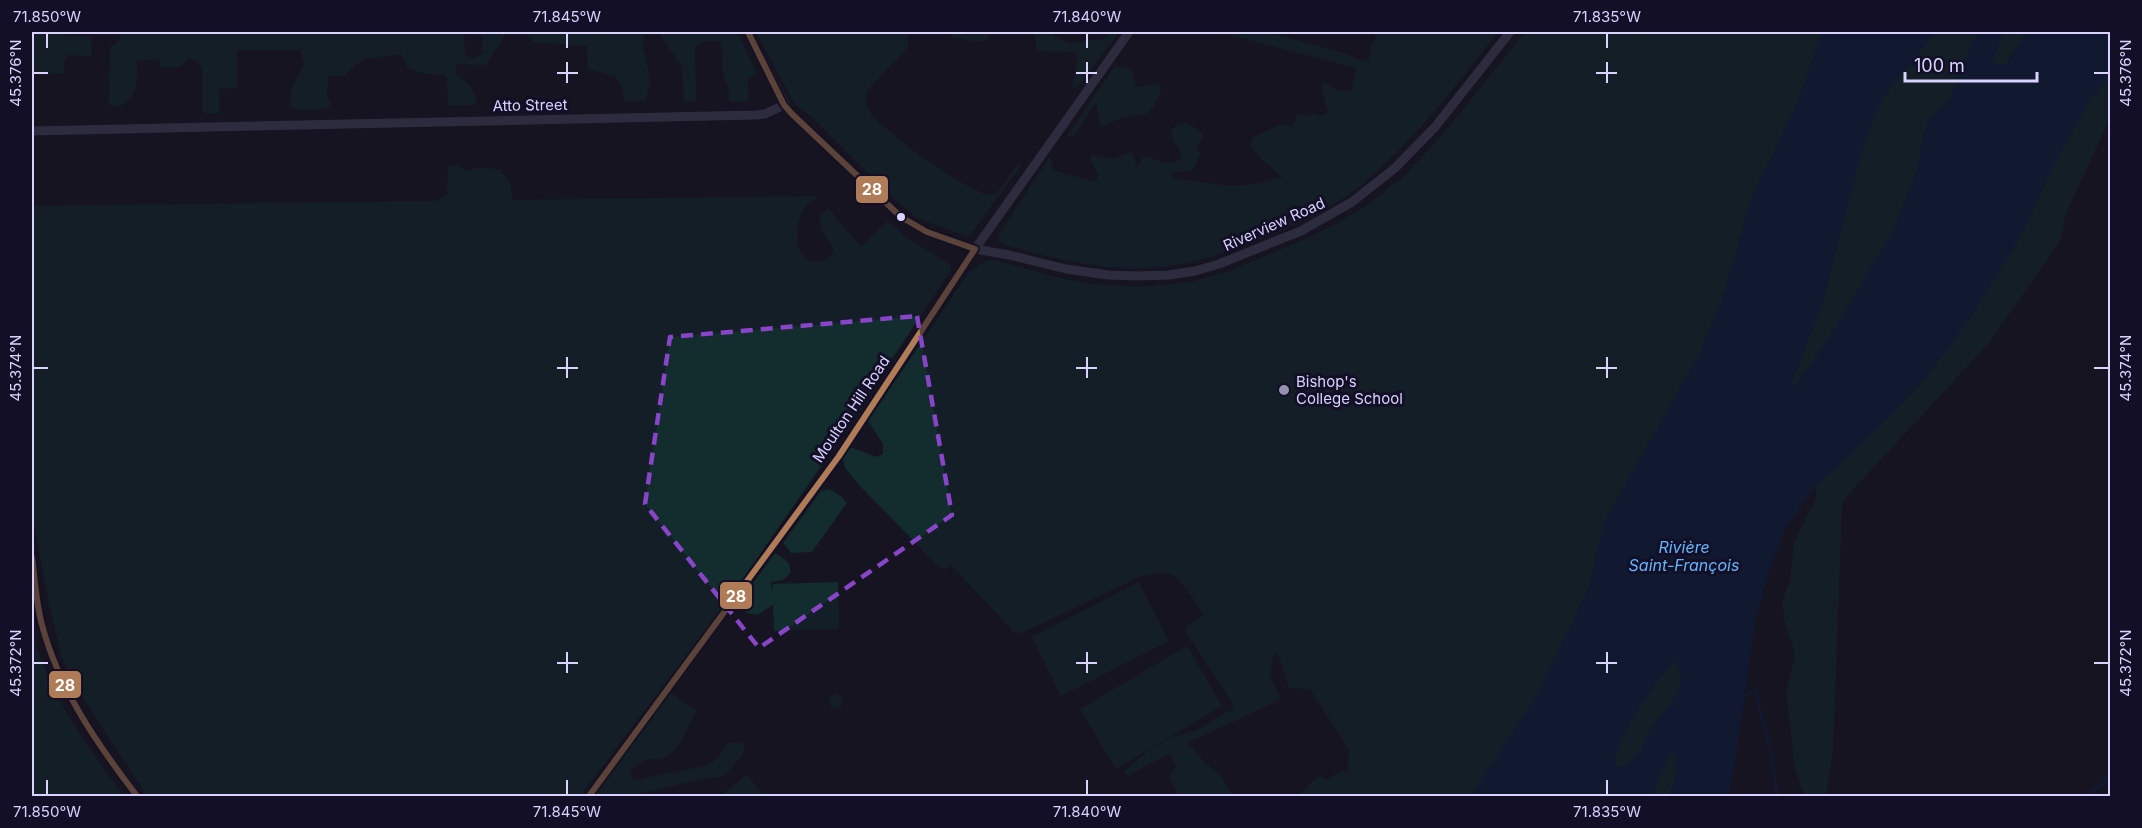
<svg xmlns="http://www.w3.org/2000/svg" width="2142" height="828" font-family="Inter,sans-serif">
	<style>
		.green { fill: #132c2d }
		.water { fill: #0d2144; fill-rule: evenodd }
		.lines { fill: none; stroke-linecap: round; stroke-linejoin: round }
		.stream { stroke: #0d2144; stroke-width: 3 }
		.minor { stroke: #4a4962; stroke-width: 9 }
		.bus-1-casing { stroke: #130f26; stroke-width: 10 }
		.bus-1 { stroke: #b07c57; stroke-width: 6 }
		.marked { fill: none; stroke: #8945c9; stroke-width: 4.5; stroke-dasharray: 12 8; stroke-linejoin: round }
		.ticks { fill: none; stroke: #d9d4ff; stroke-width: 2 }
		.bus-dot { fill: #d9d4ff; stroke: #130f26; stroke-width: 2 }
		.poi-dot { fill: #9591b1; stroke: #130f26; stroke-width: 2 }
		.labels { text-anchor: middle; dominant-baseline: central; stroke-width: 6; stroke-linejoin: round; paint-order: stroke }
		.street-label { font-size: 15px; fill: #d9d4ff; stroke: #130f26 }
		.poi-label { font-size: 15px; fill: #d9d4ff; stroke: #130f26; text-anchor: start }
		.water-label { font-size: 16px; font-style: italic; fill: #62b6ff; stroke: #130f26 }
		.line-badge { stroke: #130f26; stroke-width: 2 }
		.badge-label { font-size: 16px; text-anchor: middle; font-weight: bold; fill: #fff }
		.neatline { fill: none; stroke: #d9d4ff; stroke-width: 2 }
		.ticks-label { font-size: 15px; text-anchor: middle; fill: #d9d4ff }
	</style>
	<rect width="100%" height="100%" fill="#161421"/>
	<!-- green -->
	<path class="green" d="M 32,32 L 91,37 L 92,56 L 68,55 L 64,60 L 64,74 L 32,71 Z
		M 121,32 L 464,32 L 465,55 L 474,59 L 482,54 L 482,32 L 507,32 L 486,65 L 456,64 L 457,75 C 469,85 476,88 476,105 L 448,105 L 447,79 L 444,75 L 426,74 L 408,68 L 401,54 L 363,59 L 344,76 L 328,76 L 327,97 L 331,104 L 326,109 L 294,109 L 290,106 L 291,89 L 304,64 L 300,50 L 241,50 L 237,52 L 237,88 L 219,89 L 219,113 L 208,114 L 202,111 L 202,67 L 194,60 L 188,59 L 181,67 L 160,67 L 160,59 L 137,61 C 136,84 141,95 117,107 L 109,105 L 110,48 L 118,41 Z
		M 525,32 L 733,32 L 738,34 L 757,73 L 748,79 L 749,101 L 729,102 L 729,91 L 723,74 L 721,41 L 700,42 L 695,47 L 696,101 L 684,101 L 682,67 L 659,33 L 645,33 L 642,44 L 651,82 L 645,101 L 625,101 L 622,87 L 615,76 L 588,69 L 587,46 L 534,42 Z
		M 756,32 L 912,32 L 908,34 L 908,47 L 867,91 L 866,104 L 873,117 L 911,149 L 958,181 L 984,194 L 996,194 L 1021,160 L 1020,167 L 971,234 L 966,236 L 917,218 L 888,193 L 810,115 L 795,105 Z
		M 950,32 L 991,32 L 986,41 L 973,42 L 952,36 Z
		M 1034,32 L 1048,32 L 1069,43 L 1105,39 L 1111,32 L 1119,32 L 1077,88 L 1072,87 L 1078,56 L 1073,52 L 1037,51 Z
		M 1218,32 L 1266,32 L 1348,54 L 1360,60 L 1369,61 L 1370,47 L 1376,39 L 1375,32 L 1498,32 C 1459,81 1423,130 1376,172 C 1367,179 1358,189 1348,195 C 1317,216 1286,229 1251,243 C 1219,255 1185,266 1150,268 C 1102,271 1054,258 1008,246 L 999,241 L 999,234 L 1050,157 L 1053,170 L 1096,182 L 1098,174 L 1090,160 L 1092,155 L 1112,159 L 1132,152 L 1137,167 L 1144,156 L 1168,163 L 1178,161 L 1182,155 L 1172,139 L 1171,130 L 1179,123 L 1188,124 L 1204,134 L 1197,147 L 1200,154 L 1193,170 L 1172,173 L 1171,178 L 1231,186 L 1254,184 L 1283,177 L 1262,160 L 1251,147 L 1252,138 L 1278,125 L 1292,126 L 1297,114 L 1308,116 L 1312,113 L 1320,116 L 1328,112 L 1321,87 L 1325,83 C 1334,89 1340,93 1352,89 L 1356,68 Z
		M 1525,32 L 1822,32 L 1797,104 L 1751,199 L 1722,301 L 1696,360 L 1604,522 L 1588,590 L 1532,704 L 1471,796 L 1298,796 L 1319,776 L 1327,780 L 1342,771 L 1348,772 L 1349,750 L 1310,689 L 1289,688 L 1278,654 L 1274,653 L 1270,676 L 1280,696 L 1278,701 L 1187,743 L 1207,765 L 1218,772 L 1233,796 L 1179,796 L 1169,778 L 1176,767 L 1170,754 L 1127,776 L 1124,772 L 1149,750 L 1174,736 L 1197,730 L 1227,712 L 1234,710 L 1232,702 L 1185,631 L 1187,626 L 1204,615 C 1197,605 1181,577 1170,574 C 1161,571 1150,574 1141,576 L 1022,633 L 1014,632 L 951,565 L 946,569 L 939,567 L 860,486 L 845,468 L 843,459 L 850,447 L 877,457 L 883,454 L 883,444 L 868,421 L 969,272 L 985,261 L 994,260 L 1060,278 L 1093,284 L 1141,287 L 1191,282 L 1229,271 L 1301,241 L 1338,223 L 1369,204 L 1405,175 L 1443,134 Z
		M 1936,32 L 1977,32 L 1950,98 L 1929,120 L 1923,134 L 1917,171 L 1893,231 L 1835,328 L 1797,384 L 1790,387 L 1823,300 L 1866,136 L 1882,99 Z
		M 2003,32 L 2026,32 L 2006,64 L 1991,64 Z
		M 1115,66 L 1132,69 L 1136,87 L 1160,84 L 1161,91 L 1154,106 L 1148,113 L 1120,118 L 1103,127 L 1099,122 L 1097,104 L 1094,105 L 1074,136 L 1067,136 Z
		M 2110,75 L 2110,118 L 2065,216 L 2062,238 L 1989,343 L 1847,496 L 1842,505 L 1833,750 L 1826,796 L 1804,796 L 1795,768 L 1786,691 L 1794,660 L 1794,650 L 1785,624 L 1782,601 L 1790,582 L 1794,543 L 1815,500 L 1817,485 L 1878,428 L 1924,380 L 1964,327 L 2021,236 L 2053,166 L 2090,100 Z
		M 458,164 L 466,171 L 477,168 L 499,169 L 510,182 L 512,200 L 818,196 C 814,200 807,204 804,209 C 796,219 795,244 802,255 C 810,266 829,262 834,251 L 821,228 L 820,215 L 828,208 L 861,247 L 888,221 L 907,238 L 951,265 L 951,270 L 822,465 L 749,570 L 750,571 L 580,796 L 147,796 L 72,681 L 61,655 L 48,599 L 32,513 L 32,206 L 436,201 L 447,195 L 448,167 Z
		M 830,489 L 842,497 L 847,503 L 812,552 L 791,553 L 783,543 L 821,491 Z
		M 775,553 L 788,562 L 791,572 L 783,580 L 771,582 L 772,592 L 773,584 L 838,582 L 839,629 L 774,631 L 773,605 L 757,615 L 747,613 L 739,602 Z
		M 1139,582 L 1169,641 L 1061,696 L 1032,637 Z
		M 32,629 C 47,693 86,744 124,796 L 32,796 Z
		M 1187,646 L 1222,706 L 1116,769 L 1080,709 Z
		M 1675,660 C 1692,688 1669,704 1654,725 C 1647,733 1645,745 1638,754 C 1635,758 1629,762 1624,766 L 1615,765 C 1615,736 1655,682 1675,660 Z
		M 671,693 L 696,710 L 695,713 C 686,732 674,765 649,758 L 630,770 L 631,778 L 636,780 L 704,766 L 713,762 L 728,743 L 742,742 L 745,747 L 743,754 L 724,776 L 697,780 L 630,796 L 595,796 Z
		M829 701a7 7 0 1 1 14 0a7 7 0 1 1-14 0Z
		M 1675,746 L 1676,775 L 1669,796 L 1653,796 L 1662,770 Z
		M 747,775 L 764,796 L 720,796 Z"/>
	<!-- water -->
	<path class="water" d="M 1822,32 L 1936,32 L 1882,99 L 1866,136 L 1823,300 L 1791,387 L 1797,384 L 1835,328 L 1893,231 L 1917,171 L 1923,134 L 1929,120 L 1950,98 L 1977,32 L 2003,32 L 1992,64 L 2007,64 L 2026,32 L 2110,32 L 2110,75 L 2090,100 L 2053,166 L 2021,236 L 1964,327 L 1924,379 L 1878,428 L 1817,485 L 1785,529 L 1770,569 L 1756,617 L 1736,756 L 1728,796 L 1669,796 L 1676,775 L 1675,748 L 1662,770 L 1653,796 L 1471,796 L 1532,704 L 1588,590 L 1604,522 L 1696,360 L 1722,301 L 1751,199 L 1797,104 ZM 1675,660 C 1693,687 1668,705 1654,725 C 1647,733 1645,745 1638,754 C 1635,758 1629,762 1624,766 L 1615,765 C 1614,739 1656,680 1675,660 Z"/>
	<g class="lines">
		<!-- stream -->
		<path class="stream" d="M 1742,697 L 1755,690 L 1772,757 L 1777,796
			M 2087,796 L 2110,777"/>
		<!-- minor -->
		<path class="minor" d="M 748,32 L 788,110 L 901,217 L 927,232 L 975,249 L 1009,255 L 1066,269 L 1108,275 L 1137,276 L 1169,275 L 1195,271 L 1219,264 L 1301,231 L 1352,202 L 1395,168 L 1435,127 L 1510,32
			M 32,131 L 756,115 L 765,114 L 784,105
			M 32,557 C 35,579 36,603 42,625 C 58,688 98,745 137,796
			M 589,796 L 839,456 L 975,249 L 1129,32"/>
		<defs>
			<path id="bus-1" d="M 32,557 C 35,580 36,603 42,625 C 59,689 97,744 137,796
				M 589,796 L 839,456 L 975,249 L 927,232 L 901,217 L 792,114 L 784,105 L 748,32"/>
		</defs>
		<!-- bus-1 casing -->
		<use href="#bus-1" class="bus-1-casing"/>
		<!-- bus-1 -->
		<use href="#bus-1" class="bus-1"/>
	</g>
	<!-- marked area -->
	<path d="M0 0H2142V828H0ZM 917,316 L 952,515 L 759,648 L 645,504 L 670,337 Z" fill="#161421" fill-opacity=".55" fill-rule="evenodd"/>
	<path class="marked" d="M 917,316 L 952,515 L 759,648 L 645,504 L 670,337 Z"/>
	<!-- ticks -->
	<path class="ticks" d="M 47,33 L 47,48M 567,33 L 567,48M 1087,33 L 1087,48M 1607,33 L 1607,48M 567,62 L 567,83M 1087,62 L 1087,83M 1607,62 L 1607,83M 33,73 L 48,73M 557,73 L 578,73M 1076,73 L 1097,73M 1596,73 L 1617,73M 2094,73 L 2109,73M 567,357 L 567,378M 1087,357 L 1087,378M 1607,357 L 1607,378M 33,368 L 48,368M 557,368 L 578,368M 1076,368 L 1097,368M 1596,368 L 1617,368M 2094,368 L 2109,368M 567,652 L 567,673M 1087,652 L 1087,673M 1607,652 L 1607,673M 33,663 L 48,663M 557,663 L 578,663M 1076,663 L 1097,663M 1596,663 L 1617,663M 2094,663 L 2109,663M 47,780 L 47,795M 567,780 L 567,795M 1087,780 L 1087,795M 1607,780 L 1607,795"/>
	<!-- markers -->
	<circle class="bus-dot" cx="901" cy="217" r="5"/>
	<circle class="poi-dot" cx="1284" cy="390" r="6"/>
	<g class="labels">
		<!-- street labels -->
		<g class="street-label">
			<text transform="translate(530 105) rotate(-1)">Atto Street</text>
			<text transform="translate(1274 224) rotate(-24)">Riverview Road</text>
			<text transform="translate(851 409) rotate(-56)">Moulton Hill Road</text>
		</g>
		<!-- poi labels -->
		<g class="poi-label">
			<text x="1296" y="381">Bishop's<tspan x="1296" dy="17">College School</tspan></text>
		</g>
		<!-- water labels -->
		<g class="water-label">
			<text x="1684" y="547">Rivière<tspan x="1684" dy="18">Saint-François</tspan></text>
		</g>
	</g>
	<g class="line-badge">
		<rect x="855" y="175" width="34" height="29" rx="6" fill="#b07c57"/>
		<rect x="719" y="581" width="34" height="29" rx="6" fill="#b07c57"/>
		<rect x="48" y="670" width="34" height="29" rx="6" fill="#b07c57"/>
	</g>
	<g class="badge-label">
		<text x="872" y="195">28</text>
		<text x="736" y="602">28</text>
		<text x="65" y="691">28</text>
	</g>
	<!-- border -->
	<rect width="2142" height="828" fill="none" stroke="#130f26" stroke-width="66"/>
	<!-- scale -->
	<path d="M1905 72v9h132v-9" fill="none" stroke="#d9d4ff" stroke-width="3"/>
	<text x="1914" y="72" font-size="18" fill="#d9d4ff" stroke="#130f26" stroke-width="4.5" paint-order="stroke">100 m</text>
	<rect x="33" y="33" width="2076" height="762" class="neatline"/>
	<g class="ticks-label">
		<text x="47" y="22">71.850°W</text>
		<text x="567" y="22">71.845°W</text>
		<text x="1087" y="22">71.840°W</text>
		<text x="1607" y="22">71.835°W</text>
		<text transform="translate(16 73) rotate(-90)" y="5">45.376°N</text>
		<text transform="translate(2126 73) rotate(-90)" y="5">45.376°N</text>
		<text transform="translate(16 368) rotate(-90)" y="5">45.374°N</text>
		<text transform="translate(2126 368) rotate(-90)" y="5">45.374°N</text>
		<text transform="translate(16 663) rotate(-90)" y="5">45.372°N</text>
		<text transform="translate(2126 663) rotate(-90)" y="5">45.372°N</text>
		<text x="47" y="817">71.850°W</text>
		<text x="567" y="817">71.845°W</text>
		<text x="1087" y="817">71.840°W</text>
		<text x="1607" y="817">71.835°W</text>
	</g>
</svg>
